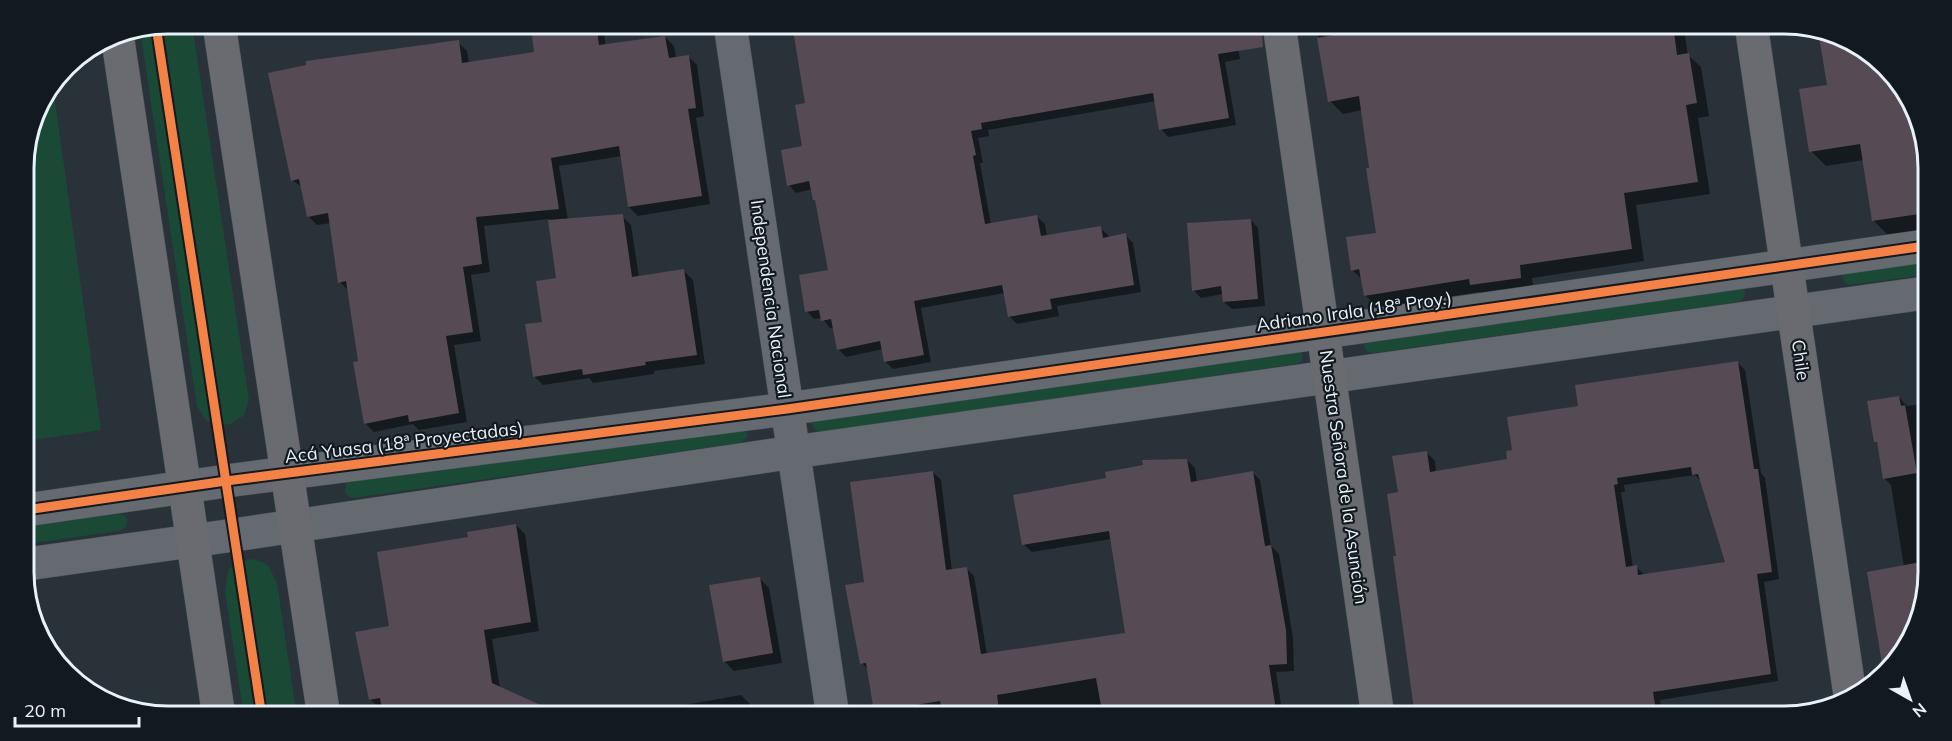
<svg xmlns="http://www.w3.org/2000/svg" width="1952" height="741" font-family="Mulish,sans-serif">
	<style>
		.green { fill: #1a4936 }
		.shadow { fill: #0007; fill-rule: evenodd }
		.building { fill: #564a54; fill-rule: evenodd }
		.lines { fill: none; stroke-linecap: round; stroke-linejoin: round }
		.street-casing { stroke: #454d54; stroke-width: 34 }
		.secondary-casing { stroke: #454d54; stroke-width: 34 }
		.street { stroke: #646a70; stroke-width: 33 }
		.secondary { stroke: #696b70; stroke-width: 33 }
		.cycleway-casing { stroke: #131a1f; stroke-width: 13 }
		.cycleway { stroke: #f48246; stroke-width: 9 }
		.labels { text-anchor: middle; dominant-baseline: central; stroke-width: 4.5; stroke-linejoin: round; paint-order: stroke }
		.street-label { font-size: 18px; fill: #e7f2fa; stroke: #131a1f }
		.rim { fill: none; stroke: #e7f2fa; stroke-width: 3 }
	</style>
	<rect width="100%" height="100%" fill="#293239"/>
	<!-- green -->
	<path class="green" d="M 169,24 L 192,24 L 249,400 L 244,415 L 231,424 L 216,426 L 205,419 L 197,406 L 140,30 Z
		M 53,87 L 101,430 L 26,441 L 24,159 L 39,105 Z
		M 1925,259 L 1925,275 L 1849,285 L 1845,283 L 1842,276 L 1843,272 Z
		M 1742,288 L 1745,291 C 1745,297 1743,299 1739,302 L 1374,353 L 1368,352 C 1364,347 1363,345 1367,339 Z
		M 1300,350 C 1303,355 1303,357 1301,362 L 1296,364 L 820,432 C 815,430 813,428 812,422 Z
		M 743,428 L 747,433 L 747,437 L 740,443 L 353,498 L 348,496 L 345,492 L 346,483 L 351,481 Z
		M 117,514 L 124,515 L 128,520 L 125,528 L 119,531 L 26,544 L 26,527 Z
		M 254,559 L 268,565 L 277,583 L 297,717 L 244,717 L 225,591 L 228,570 L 239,562 Z"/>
	<!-- shadow -->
	<path class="shadow" d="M 570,24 L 598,24 L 603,29 L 606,46 L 665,37 L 674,46 L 676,58 L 688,56 L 697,65 L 704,116 L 696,118 L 710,204 L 638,216 L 629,207 L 622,156 L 559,166 L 568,220 L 622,216 L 631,225 L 639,277 L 684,271 L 693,280 L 705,364 L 654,371 L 654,374 L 593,383 L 589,378 L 543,385 L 534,376 L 544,323 L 558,279 L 549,219 L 484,226 L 490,272 L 471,275 L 481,341 L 454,345 L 467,422 L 419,430 L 413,424 L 374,432 L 365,423 L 360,362 L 349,291 L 340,282 L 331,223 L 317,225 L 308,216 L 303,188 L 292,180 L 458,42 L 467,51 L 469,63 L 536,53 Z
		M 794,24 L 1236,24 L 1236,37 L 1240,59 L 1225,62 L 1236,125 L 1168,137 L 1161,129 L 1156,101 L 988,130 L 989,136 L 978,138 L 983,163 L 980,163 L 991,225 L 1037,217 L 1045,224 L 1047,236 L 1100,228 L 1108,235 L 1109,238 L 1125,235 L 1133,243 L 1141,292 L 1057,306 L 1059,316 L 1017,324 L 1009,316 L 1005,293 L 921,308 L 931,362 L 893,369 L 885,361 L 883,349 L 846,357 L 838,349 L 834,328 L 830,328 L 822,318 L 814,319 L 807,311 L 829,271 L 817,202 L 813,189 L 796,193 L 789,185 L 804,147 L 807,105 Z
		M 1316,24 L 1683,24 L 1688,55 L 1701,67 L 1709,116 L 1698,118 L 1710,194 L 1636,205 L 1644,261 L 1532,278 L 1534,290 L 1484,297 L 1479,292 L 1378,308 L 1365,295 L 1363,280 L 1352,270 L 1377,234 L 1362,110 L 1343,114 L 1330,101 Z
		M 1820,30 L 1830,32 L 1892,74 L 1927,150 L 1926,230 L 1889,236 L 1874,221 L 1864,160 L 1826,166 L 1811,151 L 1829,86 Z
		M 1251,220 L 1258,228 L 1265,306 L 1232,309 L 1224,302 L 1223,294 L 1201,298 L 1193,290 Z
		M 1737,362 L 1745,370 L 1761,473 L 1765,478 L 1779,579 L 1764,582 L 1778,681 L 1660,700 L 1663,717 L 1417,717 L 1397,557 L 1399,494 L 1427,453 L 1435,461 L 1436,472 L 1509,460 L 1513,451 L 1579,408 ZM 1695,475 L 1702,482 L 1727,563 L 1645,575 L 1636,567 L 1633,567 L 1621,492 L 1625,492 L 1624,485 Z
		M 1899,397 L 1907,406 L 1923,404 L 1920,619 L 1890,661 L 1882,653 L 1904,567 L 1891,485 L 1884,478 L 1879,444 L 1875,441 Z
		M 1187,460 L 1195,468 L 1197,482 L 1252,472 L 1260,480 L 1271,546 L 1279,554 L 1293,638 L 1294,671 L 1276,672 L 1283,717 L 880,717 L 876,712 L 869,671 L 862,663 L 865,583 L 933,472 L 941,480 L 952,571 L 966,568 L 974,576 L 987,655 L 1127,634 L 1111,539 L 1032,552 L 1024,545 L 1108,479 Z
		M 516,525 L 525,534 L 539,631 L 492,639 L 500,688 L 379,708 L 370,699 L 469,538 Z
		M 759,578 L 769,588 L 782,663 L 734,671 L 724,661 Z
		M 741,695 L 750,704 L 752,717 L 616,717 Z"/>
	<!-- building -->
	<path class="building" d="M 560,24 L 596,24 L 599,45 L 665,36 L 669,58 L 689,55 L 696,108 L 688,109 L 702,196 L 628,207 L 619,146 L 551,158 L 559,209 L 476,217 L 482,264 L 463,267 L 473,332 L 446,336 L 459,413 L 409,422 L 408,415 L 364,424 L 353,362 L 358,361 L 346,281 L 338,283 L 328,213 L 307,217 L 299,179 L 291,181 L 268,73 L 306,65 L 306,61 L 459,40 L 462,63 L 534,52 L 531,28 Z
		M 792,24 L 1261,24 L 1263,47 L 1218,54 L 1229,118 L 1159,130 L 1153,93 L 981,123 L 982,129 L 971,131 L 976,155 L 973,156 L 985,224 L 1037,215 L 1041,236 L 1101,226 L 1103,238 L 1126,233 L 1134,285 L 1050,299 L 1052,309 L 1008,317 L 1002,285 L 914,301 L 924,355 L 884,362 L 880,341 L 837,350 L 831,319 L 821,321 L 819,310 L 805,312 L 799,275 L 828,270 L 815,200 L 813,200 L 809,181 L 787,186 L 781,150 L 802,146 L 795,105 L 805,103 Z
		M 1343,24 L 1673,24 L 1677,55 L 1689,53 L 1697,103 L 1686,105 L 1698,182 L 1624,193 L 1632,249 L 1520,265 L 1521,278 L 1470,285 L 1469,279 L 1364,296 L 1359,269 L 1351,271 L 1346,237 L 1376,233 L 1366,168 L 1369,168 L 1359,96 L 1328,102 L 1317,38 L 1344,33 Z
		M 1818,30 L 1830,32 L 1892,74 L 1927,150 L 1926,213 L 1872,221 L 1860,144 L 1809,152 L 1799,89 L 1827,85 Z
		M 623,214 L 632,277 L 684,269 L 697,355 L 645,362 L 646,365 L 583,375 L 582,369 L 533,377 L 525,324 L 542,322 L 536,281 L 556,278 L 548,220 Z
		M 1251,219 L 1258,299 L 1223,302 L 1221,286 L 1192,291 L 1187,223 Z
		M 1738,361 L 1754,469 L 1758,469 L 1772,572 L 1757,574 L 1771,674 L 1653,692 L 1657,717 L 1415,717 L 1393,556 L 1396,556 L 1387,494 L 1398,492 L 1392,456 L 1427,451 L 1430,472 L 1507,459 L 1506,451 L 1512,450 L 1507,417 L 1578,406 L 1575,385 ZM 1691,467 L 1692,475 L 1698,474 L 1725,562 L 1638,575 L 1637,565 L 1626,567 L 1614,485 L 1618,484 L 1617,478 Z
		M 1899,396 L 1901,406 L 1905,405 L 1917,473 L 1883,479 L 1877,442 L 1874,442 L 1867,401 Z
		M 1187,459 L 1191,482 L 1253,471 L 1265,546 L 1271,545 L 1286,630 L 1287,664 L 1269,665 L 1277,717 L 1103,717 L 1096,678 L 997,695 L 1000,717 L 943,717 L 940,701 L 874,712 L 866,663 L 860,664 L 845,585 L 864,582 L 850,482 L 933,471 L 946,570 L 967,567 L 981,654 L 1125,633 L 1109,531 L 1022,545 L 1013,495 L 1106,478 L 1105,472 L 1143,465 L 1142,460 Z
		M 516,524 L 531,622 L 484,630 L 492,683 L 567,717 L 383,717 L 380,698 L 369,700 L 355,632 L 389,626 L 377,552 L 468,537 L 467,532 Z
		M 1921,562 L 1920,619 L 1883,670 L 1867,572 Z
		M 760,577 L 773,653 L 723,662 L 709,585 Z"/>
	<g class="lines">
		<defs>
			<path id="street" d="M 730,24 L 833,717
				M 26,510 L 226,481 L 787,409 L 1925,246
				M 27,564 L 234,535 L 794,452 L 1925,293"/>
			<path id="secondary" d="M 219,24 L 324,717
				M 1279,24 L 1378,717
				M 1751,24 L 1850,695
				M 117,34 L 219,717"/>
		</defs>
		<!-- street casing -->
		<use href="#street" class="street-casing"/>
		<!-- secondary casing -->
		<use href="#secondary" class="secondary-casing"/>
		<!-- street -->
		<use href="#street" class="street"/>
		<!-- secondary -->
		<use href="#secondary" class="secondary"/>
		<defs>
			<path id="cycleway" d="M 156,26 L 262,717
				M 26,510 L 226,481 L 787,409 L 1925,246"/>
		</defs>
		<!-- cycleway casing -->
		<use href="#cycleway" class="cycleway-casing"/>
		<!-- cycleway -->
		<use href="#cycleway" class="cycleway"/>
	</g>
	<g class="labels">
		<!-- street labels -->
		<g class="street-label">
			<text transform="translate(771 299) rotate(82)">Independencia Nacional</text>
			<text transform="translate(1354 311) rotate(-8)">Adriano Irala (18ª Proy.)</text>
			<text transform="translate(1801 360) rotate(82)">Chile</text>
			<text transform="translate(404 442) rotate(-7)">Acá Yuasa (18ª Proyectadas)</text>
			<text transform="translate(1344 477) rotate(82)">Nuestra Señora de la Asunción</text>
		</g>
	</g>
	<!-- crop -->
	<path d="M0 0H1952V741H0ZM168 34H1784A134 134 0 0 1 1918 168V572A134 134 0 0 1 1784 706H168A134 134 0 0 1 34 572V168A134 134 0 0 1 168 34Z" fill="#131a1f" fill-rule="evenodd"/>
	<path class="rim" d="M168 34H1784A134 134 0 0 1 1918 168V572A134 134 0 0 1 1784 706H168A134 134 0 0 1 34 572V168A134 134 0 0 1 168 34Z"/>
	<!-- north arrow -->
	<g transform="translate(1910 699) rotate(140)" stroke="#131a1f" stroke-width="4.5" paint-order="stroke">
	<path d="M0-4.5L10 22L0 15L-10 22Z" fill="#e7f2fa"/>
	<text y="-9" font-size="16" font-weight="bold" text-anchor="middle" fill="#e7f2fa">N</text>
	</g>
	<!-- scale -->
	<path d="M15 717v9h124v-9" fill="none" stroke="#e7f2fa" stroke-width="3"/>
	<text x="24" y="717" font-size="18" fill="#e7f2fa" stroke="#131a1f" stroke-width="4.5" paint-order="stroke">20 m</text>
</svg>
